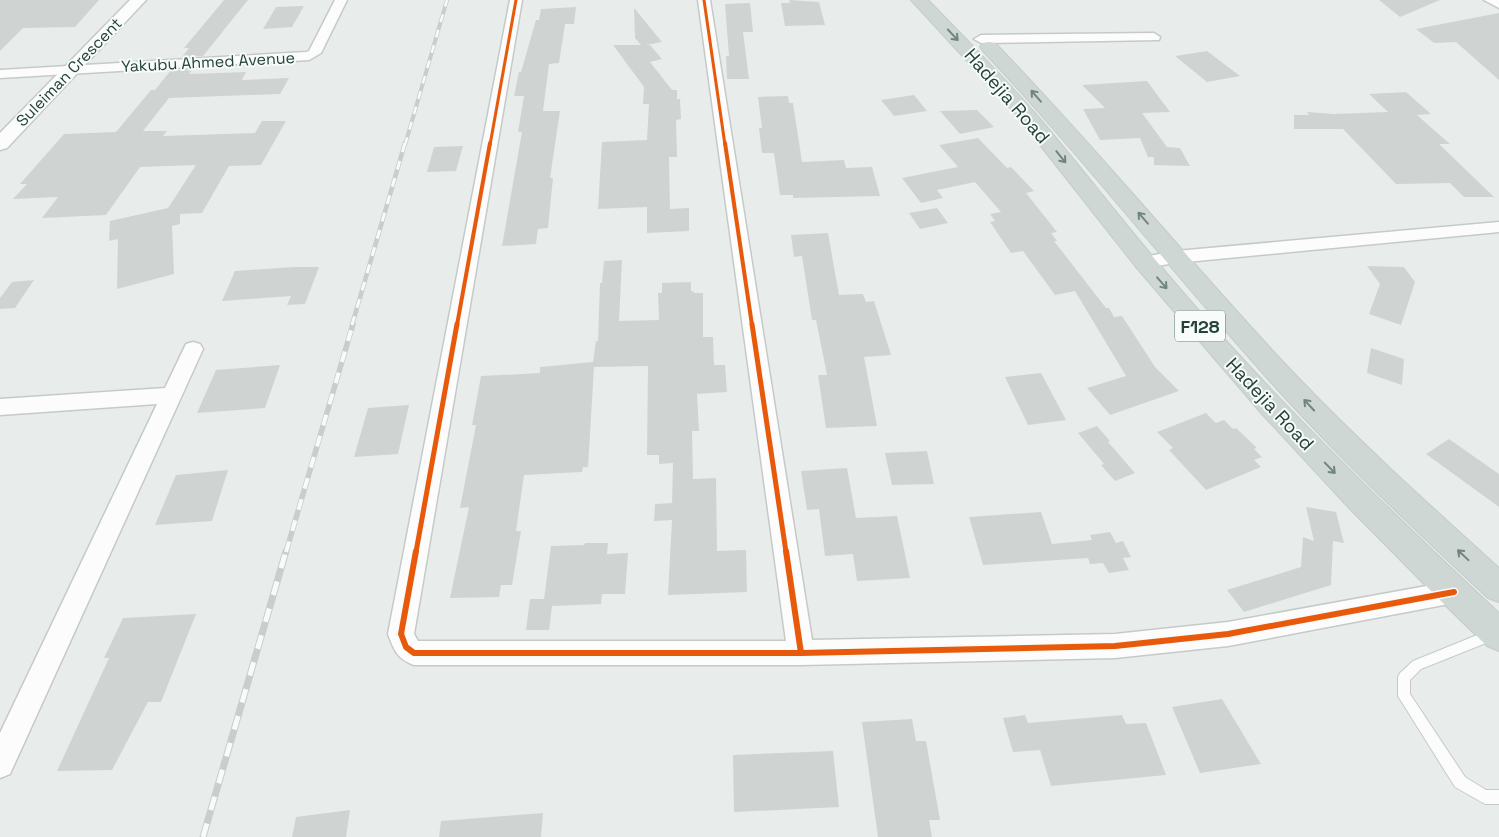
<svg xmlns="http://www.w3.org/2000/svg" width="1499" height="837" font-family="'Space Grotesk',sans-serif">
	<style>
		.building { fill: #cfd4d2 }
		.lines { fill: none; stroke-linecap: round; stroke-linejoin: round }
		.service-casing { stroke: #c5cac8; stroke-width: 2 }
		.minor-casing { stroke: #c5cac8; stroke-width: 3 }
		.tertiary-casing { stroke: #c5cac8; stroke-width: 3 }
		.primary-casing { stroke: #c3ccc9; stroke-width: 2 }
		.service { fill: #fcfcfc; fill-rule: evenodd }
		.minor { fill: #fcfcfc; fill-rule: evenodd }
		.tertiary { fill: #fcfcfc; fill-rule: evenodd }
		.primary { fill: #cfd7d5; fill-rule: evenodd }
		.rail-far3-casing { stroke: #c9cdcc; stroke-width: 4 }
		.rail-far2-casing { stroke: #c9cdcc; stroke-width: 4.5 }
		.rail-far1-casing { stroke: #c9cdcc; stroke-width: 5.5 }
		.rail-casing { stroke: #c9cdcc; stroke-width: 7 }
		.rail-far3 { stroke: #f7fbf9; stroke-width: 2.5; stroke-dasharray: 8; stroke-linecap: butt }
		.rail-far2 { stroke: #f7fbf9; stroke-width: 3; stroke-dasharray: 9; stroke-linecap: butt }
		.rail-far1 { stroke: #f7fbf9; stroke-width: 4; stroke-dasharray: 11; stroke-linecap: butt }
		.rail { stroke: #f7fbf9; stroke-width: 5; stroke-dasharray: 14; stroke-linecap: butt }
		.cycleway-far3-casing { stroke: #f7fbf9; stroke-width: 5 }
		.cycleway-far2-casing { stroke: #f7fbf9; stroke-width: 6 }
		.cycleway-far1-casing { stroke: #f7fbf9; stroke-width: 8 }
		.cycleway-casing { stroke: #f7fbf9; stroke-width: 9 }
		.cycleway-far3 { stroke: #e8590c; stroke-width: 3 }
		.cycleway-far2 { stroke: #e8590c; stroke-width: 4 }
		.cycleway-far1 { stroke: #e8590c; stroke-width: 5 }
		.cycleway { stroke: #e8590c; stroke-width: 6 }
		.oneway { stroke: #718580 }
		.labels { text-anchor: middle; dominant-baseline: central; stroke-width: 4; stroke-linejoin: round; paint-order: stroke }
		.far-street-label { font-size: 16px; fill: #24423a; stroke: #f7fbf9 }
		.shield { fill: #f7fbf9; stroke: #637a73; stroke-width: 1 }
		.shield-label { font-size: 18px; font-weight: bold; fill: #24423a }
		.street-label { font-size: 19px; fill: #24423a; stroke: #f7fbf9 }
	</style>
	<rect width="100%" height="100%" fill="#e8edeb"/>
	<!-- building -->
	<path class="building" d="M 0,0 L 99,0 L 75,27 L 23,28 L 0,51 Z
		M 224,0 L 248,0 L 203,56 L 182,57 L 189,48 L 184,48 Z
		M 789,0 L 819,2 L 825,25 L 785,26 L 781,3 L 790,3 Z
		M 1379,0 L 1440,0 L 1400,17 Z
		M 750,3 L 753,32 L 743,32 L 749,79 L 727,79 L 726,56 L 729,56 L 725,4 Z
		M 304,6 L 292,27 L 263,29 L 276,7 Z
		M 576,7 L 574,24 L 565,24 L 559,63 L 549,64 L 543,111 L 560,111 L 550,178 L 553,178 L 548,228 L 538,229 L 536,244 L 502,246 L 522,132 L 518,132 L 524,96 L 514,96 L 519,72 L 521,72 L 536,20 L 539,20 L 541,9 Z
		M 634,8 L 662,42 L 646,45 L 650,45 L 662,59 L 650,62 L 672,90 L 677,90 L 677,99 L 680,99 L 681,119 L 676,120 L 677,157 L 669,157 L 670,209 L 689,208 L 689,231 L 647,233 L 647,207 L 598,209 L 602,142 L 647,140 L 649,104 L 643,104 L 644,87 L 613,45 L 641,45 L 635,38 Z
		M 1499,13 L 1499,80 L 1456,42 L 1434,43 L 1416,29 Z
		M 1207,51 L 1240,76 L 1207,82 L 1175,56 Z
		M 193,69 L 189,74 L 246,72 L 242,80 L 289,78 L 280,94 L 169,98 L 143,131 L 167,131 L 163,136 L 255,133 L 262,121 L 286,121 L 261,165 L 229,166 L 202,213 L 180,214 L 180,224 L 172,226 L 174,274 L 117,289 L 118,239 L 109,241 L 110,221 L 168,208 L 196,165 L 140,167 L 106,215 L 42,218 L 58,197 L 13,199 L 27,184 L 20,184 L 64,134 L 116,132 L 151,90 L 155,90 L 171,70 Z
		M 1147,81 L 1170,112 L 1142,113 L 1167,147 L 1180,148 L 1190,166 L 1154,165 L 1154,157 L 1148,157 L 1140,138 L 1100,140 L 1083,109 L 1105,108 L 1082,85 Z
		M 1406,92 L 1431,114 L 1417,115 L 1450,144 L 1439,144 L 1494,197 L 1464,197 L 1450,183 L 1396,184 L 1343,129 L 1294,129 L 1294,115 L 1309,115 L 1307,112 L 1333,114 L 1388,112 L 1369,94 Z
		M 914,95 L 927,111 L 894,116 L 881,100 Z
		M 788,96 L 789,103 L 793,103 L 802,162 L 844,160 L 846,168 L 872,167 L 880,196 L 793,198 L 793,195 L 780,195 L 774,153 L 762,153 L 759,128 L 762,128 L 758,97 Z
		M 977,110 L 994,127 L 960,134 L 940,111 Z
		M 978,138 L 1007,168 L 1011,167 L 1034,191 L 1026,193 L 1057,232 L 1051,233 L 1057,241 L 1054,241 L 1106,308 L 1109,308 L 1114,317 L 1122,316 L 1155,367 L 1179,391 L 1110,415 L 1087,388 L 1126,376 L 1075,291 L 1055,295 L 1023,251 L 1011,253 L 990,222 L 995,221 L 990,214 L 1001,212 L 975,182 L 937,190 L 943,198 L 921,203 L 902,178 L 958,167 L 939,145 Z
		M 463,146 L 456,171 L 427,172 L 434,147 Z
		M 937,208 L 948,223 L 920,229 L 909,213 Z
		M 828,233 L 839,295 L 863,294 L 866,302 L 874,301 L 891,355 L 864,357 L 877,426 L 826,428 L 818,375 L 827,375 L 816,320 L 812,320 L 802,256 L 794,257 L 791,235 Z
		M 622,260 L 619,321 L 659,320 L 658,293 L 662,293 L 662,283 L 691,282 L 691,291 L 693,291 L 694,293 L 703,293 L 703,337 L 713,337 L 714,365 L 725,365 L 727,392 L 697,394 L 699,431 L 692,431 L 693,479 L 716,478 L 717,551 L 746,550 L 747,592 L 668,595 L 672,520 L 654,521 L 655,504 L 672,503 L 673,463 L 659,464 L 659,455 L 647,455 L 648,366 L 594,367 L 588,467 L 583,467 L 582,472 L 524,475 L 516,531 L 521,531 L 512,585 L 501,585 L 499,597 L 450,598 L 469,507 L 460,508 L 476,425 L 472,425 L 481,376 L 540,373 L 540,367 L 593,362 L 596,341 L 598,341 L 600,283 L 602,283 L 604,261 Z
		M 1367,266 L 1404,267 L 1415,282 L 1401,325 L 1369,314 L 1380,284 Z
		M 294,267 L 319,267 L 305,304 L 287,305 L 291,296 L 222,301 L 235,271 Z
		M 34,280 L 15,308 L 0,309 L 0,298 L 12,282 Z
		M 1371,348 L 1404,359 L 1402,385 L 1367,373 Z
		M 280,365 L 265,408 L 197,413 L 216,370 Z
		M 1041,373 L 1066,420 L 1028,425 L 1005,377 Z
		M 409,405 L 398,454 L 354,457 L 368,408 Z
		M 1206,413 L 1216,423 L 1224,420 L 1233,429 L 1236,428 L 1257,448 L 1254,449 L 1262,457 L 1254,460 L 1261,467 L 1206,490 L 1169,450 L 1173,448 L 1157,432 Z
		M 1097,426 L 1110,441 L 1108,442 L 1135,473 L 1115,481 L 1101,465 L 1104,464 L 1078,433 Z
		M 1449,439 L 1499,474 L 1499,507 L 1426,454 Z
		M 927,451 L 934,484 L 892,485 L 885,453 Z
		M 847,468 L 856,518 L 897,516 L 910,578 L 857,581 L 853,554 L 825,556 L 819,509 L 807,510 L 801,471 Z
		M 228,470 L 212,521 L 155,525 L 176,475 Z
		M 1306,507 L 1336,512 L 1344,543 L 1333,541 L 1331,585 L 1244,612 L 1227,590 L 1301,567 L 1303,537 L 1314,541 Z
		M 1041,512 L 1052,544 L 1092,540 L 1090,535 L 1110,532 L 1116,543 L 1123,541 L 1131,557 L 1123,558 L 1129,570 L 1109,573 L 1103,563 L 1090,564 L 1088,558 L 983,565 L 969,517 Z
		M 585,543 L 608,543 L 607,554 L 628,553 L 625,594 L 602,594 L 601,604 L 552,606 L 549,630 L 526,630 L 530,599 L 544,599 L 551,546 L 584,545 Z
		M 196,614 L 161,702 L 148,702 L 112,770 L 57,771 L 109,658 L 104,658 L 123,618 Z
		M 1222,699 L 1261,764 L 1200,773 L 1172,707 Z
		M 1025,715 L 1028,723 L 1122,715 L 1126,724 L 1146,723 L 1166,775 L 1051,786 L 1040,750 L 1013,752 L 1003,718 Z
		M 912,719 L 916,741 L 926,741 L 940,820 L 929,820 L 932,837 L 878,837 L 862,722 Z
		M 833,751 L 839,807 L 734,812 L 733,755 Z
		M 350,810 L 346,837 L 292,837 L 296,817 Z
		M 543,813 L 541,837 L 439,837 L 441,821 Z"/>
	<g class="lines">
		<defs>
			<path id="service" d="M 1492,629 L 1496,631 L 1498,635 L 1496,639 L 1421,669 L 1410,680 L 1410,694 L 1465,777 L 1486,790 L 1499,790 L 1499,804 L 1485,804 L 1455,787 L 1398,696 L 1398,677 L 1400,673 L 1413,661 Z"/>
			<path id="minor" d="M 335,0 L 347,0 L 321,53 L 309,60 L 0,78 L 0,70 L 306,52 L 309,51 Z
				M 510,0 L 522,0 L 414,634 L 418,641 L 786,641 L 698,0 L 710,0 L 812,640 L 1115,634 L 1228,622 L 1454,581 L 1463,584 L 1467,592 L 1463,600 L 1454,603 L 1228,646 L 1115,658 L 801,665 L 414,665 C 397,659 394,650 388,634 Z
				M 1484,0 L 1499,0 L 1499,8 Z
				M 1154,33 L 1160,37 L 1159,40 L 981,43 L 974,39 L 981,35 Z
				M 1499,222 L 1499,232 L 1176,263 L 1144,268 L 1138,266 L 1135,262 L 1138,258 L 1176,251 Z
				M 193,342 L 200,344 L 203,349 L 10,774 L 0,778 L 0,733 L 157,404 L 0,415 L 0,399 L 165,388 L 186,344 Z"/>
			<path id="tertiary" d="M 130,0 L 146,0 L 7,148 L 0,150 L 0,133 Z"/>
			<path id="primary" d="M 911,0 L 928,0 C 966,39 1005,78 1041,120 C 1092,181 1141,245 1194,305 C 1289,413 1393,514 1499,613 L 1499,651 L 1487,646 L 1441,601 L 1350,509 L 1262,414 L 1136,267 L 1014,112 Z
				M 989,42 L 995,43 C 1096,147 1187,259 1286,365 C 1353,436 1426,502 1499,568 L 1499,602 L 1488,598 C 1412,527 1337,456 1268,379 C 1171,271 1082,156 983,51 L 980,47 L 983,43 Z"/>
		</defs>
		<!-- service casing -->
		<use href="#service" class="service-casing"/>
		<!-- minor casing -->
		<use href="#minor" class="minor-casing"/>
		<!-- tertiary casing -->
		<use href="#tertiary" class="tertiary-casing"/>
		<!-- primary casing -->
		<use href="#primary" class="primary-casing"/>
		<!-- service -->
		<use href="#service" class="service"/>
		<!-- minor -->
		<use href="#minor" class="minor"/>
		<!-- tertiary -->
		<use href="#tertiary" class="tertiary"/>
		<!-- primary -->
		<use href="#primary" class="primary"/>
		<defs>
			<path id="rail-far3" d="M 405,145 L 447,0"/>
			<path id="rail-far2" d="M 352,325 L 405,143"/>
			<path id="rail-far1" d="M 286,552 L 353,324"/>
			<path id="rail" d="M 203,837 L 286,551"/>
		</defs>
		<!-- rail-far3 casing -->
		<use href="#rail-far3" class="rail-far3-casing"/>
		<!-- rail-far2 casing -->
		<use href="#rail-far2" class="rail-far2-casing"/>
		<!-- rail-far1 casing -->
		<use href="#rail-far1" class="rail-far1-casing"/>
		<!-- rail casing -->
		<use href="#rail" class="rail-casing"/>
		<!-- rail-far3 -->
		<use href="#rail-far3" class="rail-far3"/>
		<!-- rail-far2 -->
		<use href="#rail-far2" class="rail-far2"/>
		<!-- rail-far1 -->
		<use href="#rail-far1" class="rail-far1"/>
		<!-- rail -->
		<use href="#rail" class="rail"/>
		<defs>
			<path id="cycleway-far3" d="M 704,0 L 725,145
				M 490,145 L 516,0"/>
			<path id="cycleway-far2" d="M 725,143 L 752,325
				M 457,325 L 490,143"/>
			<path id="cycleway-far1" d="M 752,324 L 786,552
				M 416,552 L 457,324"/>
			<path id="cycleway" d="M 416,551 L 401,634 L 406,647 L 414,653 L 801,653 L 1115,646 L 1228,634 L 1454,592
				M 786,551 L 801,653"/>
		</defs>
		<!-- cycleway-far3 casing -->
		<use href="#cycleway-far3" class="cycleway-far3-casing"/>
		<!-- cycleway-far2 casing -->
		<use href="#cycleway-far2" class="cycleway-far2-casing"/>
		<!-- cycleway-far1 casing -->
		<use href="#cycleway-far1" class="cycleway-far1-casing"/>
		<!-- cycleway casing -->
		<use href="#cycleway" class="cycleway-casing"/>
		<!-- cycleway-far3 -->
		<use href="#cycleway-far3" class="cycleway-far3"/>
		<!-- cycleway-far2 -->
		<use href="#cycleway-far2" class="cycleway-far2"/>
		<!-- cycleway-far1 -->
		<use href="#cycleway-far1" class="cycleway-far1"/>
		<!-- cycleway -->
		<use href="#cycleway" class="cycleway"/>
	</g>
	<!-- one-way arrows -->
	<defs><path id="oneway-shaft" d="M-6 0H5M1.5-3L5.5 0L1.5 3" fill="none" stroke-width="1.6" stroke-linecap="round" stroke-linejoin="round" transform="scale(1.25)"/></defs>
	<g class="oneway">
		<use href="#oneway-shaft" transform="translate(953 35) rotate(47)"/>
		<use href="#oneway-shaft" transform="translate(1036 96) rotate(-131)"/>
		<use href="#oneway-shaft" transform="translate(1061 157) rotate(51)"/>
		<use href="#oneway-shaft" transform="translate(1143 218) rotate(-131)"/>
		<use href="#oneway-shaft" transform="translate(1162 283) rotate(49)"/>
		<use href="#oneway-shaft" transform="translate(1309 405) rotate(-133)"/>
		<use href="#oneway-shaft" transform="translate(1330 468) rotate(46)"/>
		<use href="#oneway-shaft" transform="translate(1463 555) rotate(-137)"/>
	</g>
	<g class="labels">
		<!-- far-street labels -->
		<g class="far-street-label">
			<text transform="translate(208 62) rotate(-3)">Yakubu Ahmed Avenue</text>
			<text transform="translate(69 72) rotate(-46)">Suleiman Crescent</text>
		</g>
		<!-- shield labels -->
		<rect class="shield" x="1175" y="310.5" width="50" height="31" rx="4"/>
		<g class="shield-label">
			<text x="1200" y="326">F128</text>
		</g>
		<!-- street labels -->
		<g class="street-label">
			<text transform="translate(1007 96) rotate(49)">Hadejia Road</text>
			<text transform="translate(1270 404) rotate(47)">Hadejia Road</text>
		</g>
	</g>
</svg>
